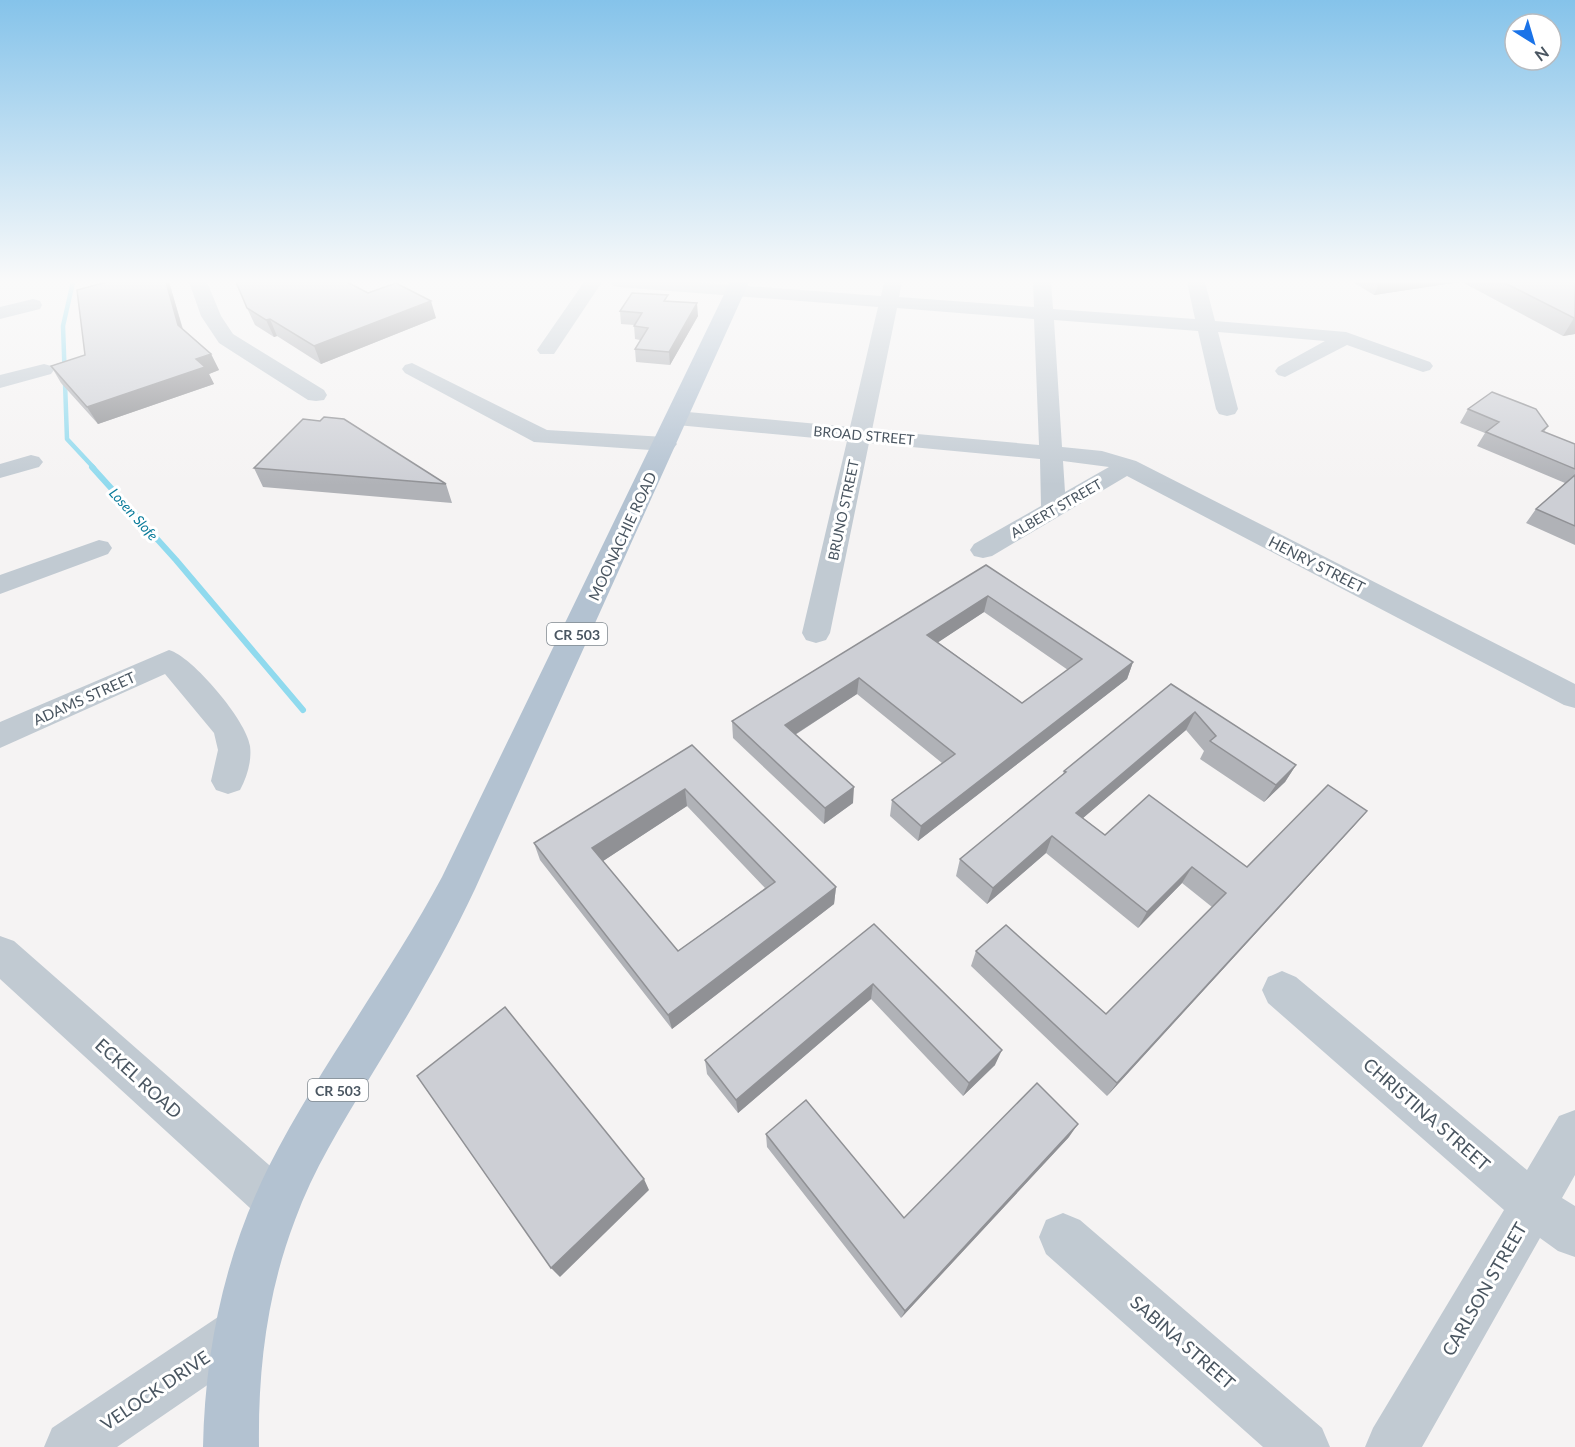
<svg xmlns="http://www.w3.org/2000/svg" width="1575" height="1447" font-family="Lato,sans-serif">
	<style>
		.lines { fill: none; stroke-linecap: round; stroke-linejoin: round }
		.stream-far1 { stroke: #90daee; stroke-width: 4.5 }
		.stream { stroke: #90daee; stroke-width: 6 }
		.minor { fill: #c1cad2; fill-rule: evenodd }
		.major { fill: #b3c2d1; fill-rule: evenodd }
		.wall { fill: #b0b2b7; fill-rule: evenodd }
		.shaded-wall { fill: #909195 }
		.building { fill: #cdcfd5; stroke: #909195; stroke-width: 1.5; fill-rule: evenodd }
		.labels { text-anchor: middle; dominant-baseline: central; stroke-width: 6; stroke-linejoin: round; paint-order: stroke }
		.far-street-label { font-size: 14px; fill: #4a5661; stroke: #fff }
		.far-water-label { font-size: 14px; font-style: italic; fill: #0c7c9b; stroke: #fff }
		.shield { fill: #fff; stroke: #808990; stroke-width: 1.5 }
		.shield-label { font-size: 14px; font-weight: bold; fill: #4a5661 }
		.street-label { font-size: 15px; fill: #4a5661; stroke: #fff }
		.near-street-label { font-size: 18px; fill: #4a5661; stroke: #fff }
	</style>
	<rect width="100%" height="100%" fill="#f5f3f3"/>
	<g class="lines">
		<!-- stream-far1 -->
		<path class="stream-far1" d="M 73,282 L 63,326 L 67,439 L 94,468"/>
		<!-- stream -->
		<path class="stream" d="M 92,467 L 176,560 L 303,710"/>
		<!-- minor -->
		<path class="minor" d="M 189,282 L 207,282 L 221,316 L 233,334 L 324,390 L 327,395 L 324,400 L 316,401 L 308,400 L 219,343 L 201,316 Z
			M 584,282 L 602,282 L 554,354 L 540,354 L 537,350 Z
			M 610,282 L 695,282 L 881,296 L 884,282 L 902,282 L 899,297 L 1034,307 L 1033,282 L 1051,282 L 1053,309 L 1195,319 L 1187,282 L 1205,282 L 1215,321 L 1346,332 L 1430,362 L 1433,366 L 1430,370 L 1423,372 L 1347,345 L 1285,377 L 1278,375 L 1275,371 L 1278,367 L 1325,341 L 1218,332 L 1238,409 L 1235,414 L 1227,416 L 1219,414 L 1216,409 L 1198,331 L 1054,320 L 1062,447 L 1102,451 L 1136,461 L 1575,684 L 1575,708 L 1564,705 L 1127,476 L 992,556 L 983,558 L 974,556 L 970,550 L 974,544 L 1041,506 L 1040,459 L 869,443 L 830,633 L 826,640 L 816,643 L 806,640 L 802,633 L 847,441 L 677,425 L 669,423 L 666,418 L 669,413 L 677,411 L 850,427 L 878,307 L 619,287 L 613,286 ZM 897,308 L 1034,319 L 1039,445 L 872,430 ZM 1063,461 L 1109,467 L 1065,492 Z
			M 33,299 L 40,301 L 42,305 L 40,309 L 0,319 L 0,307 Z
			M 412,363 L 547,430 L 665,437 L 673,439 L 677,444 L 673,449 L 665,451 L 534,442 L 405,373 L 402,369 L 405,365 Z
			M 44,364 L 51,366 L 54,370 L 51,374 L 0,388 L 0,375 Z
			M 31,455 L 39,457 L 43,462 L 39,467 L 0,478 L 0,464 Z
			M 99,540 L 108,542 L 112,548 L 108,554 L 0,594 L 0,575 Z
			M 169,650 C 192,656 247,721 250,746 C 252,761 247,777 240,790 L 228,794 L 216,790 L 211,781 L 218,750 L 214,733 L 165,674 L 0,748 L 0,722 Z
			M 0,936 L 14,941 L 293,1186 L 300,1202 L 293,1218 L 277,1225 L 261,1218 L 0,979 Z
			M 1282,971 L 1296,977 L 1527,1170 L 1559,1116 L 1575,1110 L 1575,1175 L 1562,1198 L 1575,1206 L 1575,1257 L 1558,1251 L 1540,1238 L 1422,1447 L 1365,1447 L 1373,1428 L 1504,1210 L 1268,1003 L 1262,990 L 1268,977 Z
			M 1063,1213 L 1080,1220 L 1322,1428 L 1330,1447 L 1263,1447 L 1046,1254 L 1039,1237 L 1046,1220 Z
			M 239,1308 L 257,1315 L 264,1333 L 257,1351 L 117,1447 L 44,1447 L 52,1428 L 221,1315 Z"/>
		<!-- major -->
		<path class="major" d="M 730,282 L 749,282 L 475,889 C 444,955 407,1017 369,1079 C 342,1124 313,1170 295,1220 C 267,1293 258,1369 259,1447 L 203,1447 C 205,1349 225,1254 269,1166 C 320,1066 389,976 442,877 Z"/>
	</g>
	<!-- wall -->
	<path class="wall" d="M 107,282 L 169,282 L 183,329 L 211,354 L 219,370 L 209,374 L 214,384 L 98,424 L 61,383 L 51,366 L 85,355 Z
		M 1353,282 L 1459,282 L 1374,295 Z
		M 1462,282 L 1575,282 L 1575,334 L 1563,336 Z
		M 368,293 L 436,318 L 321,364 L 277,336 L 274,337 L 255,325 L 247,308 Z
		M 668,301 L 698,316 L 670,365 L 636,362 L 635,349 L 640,340 L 635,339 L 634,325 L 621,324 L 620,311 Z
		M 1468,409 L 1548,426 L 1544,432 L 1575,444 L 1575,545 L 1526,523 L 1536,509 L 1565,483 L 1477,446 L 1485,433 L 1460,423 Z
		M 254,468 L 446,484 L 452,503 L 263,487 Z
		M 986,565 L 1133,662 L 1127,679 L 918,841 L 890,816 L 892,800 L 942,763 L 857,694 L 795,735 L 853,803 L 824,824 L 733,738 L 732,721 ZM 984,612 L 1068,670 L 1022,703 L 938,642 Z
		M 1171,684 L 1296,765 L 1285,782 L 1264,802 L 1200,759 L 1204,751 L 1186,730 L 1083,818 L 1105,835 L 1247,867 L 1367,811 L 1353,827 L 1107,1096 L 971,966 L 976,951 L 1106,1014 L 1212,907 L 1182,883 L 1138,928 L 1046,853 L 987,904 L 956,876 L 960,859 L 1063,774 L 1064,771 Z
		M 692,745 L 836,887 L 834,904 L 672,1029 L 540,860 L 534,843 ZM 687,806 L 765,888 L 678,951 L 603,861 Z
		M 874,924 L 995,1065 L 963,1096 L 871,999 L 738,1113 L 707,1074 L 705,1060 Z
		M 766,1134 L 904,1218 L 1069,1137 L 901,1318 L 767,1147 Z"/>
	<!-- shaded-wall -->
	<path class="shaded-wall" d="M 166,282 L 169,282 L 186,341 L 178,325 Z
		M 1380,282 L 1459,282 L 1374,295 Z
		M 431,301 L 436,318 L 321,364 L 314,346 Z
		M 697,303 L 698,316 L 670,365 L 669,352 Z
		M 1574,318 L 1575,318 L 1575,334 L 1563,336 Z
		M 270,319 L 277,336 L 274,337 L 266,320 Z
		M 211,354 L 219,370 L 209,374 L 214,384 L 98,424 L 87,407 L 196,359 Z
		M 988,596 L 984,612 L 925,651 L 927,635 Z
		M 1133,662 L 1127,679 L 918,841 L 921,826 Z
		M 859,678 L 857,694 L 785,741 L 785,725 Z
		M 1195,712 L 1186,730 L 1069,830 L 1076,813 Z
		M 1296,765 L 1285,782 L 1264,802 L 1276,785 Z
		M 854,787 L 853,803 L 824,824 L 825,808 Z
		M 685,789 L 687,806 L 597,865 L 592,848 Z
		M 1367,811 L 1353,827 L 1107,1096 L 1117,1083 Z
		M 1052,836 L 1046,853 L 987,904 L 993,888 Z
		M 1192,867 L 1182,883 L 1138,928 L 1147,912 Z
		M 836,887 L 834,904 L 672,1029 L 668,1015 Z
		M 873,984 L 871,999 L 738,1113 L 736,1100 Z
		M 1002,1050 L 995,1065 L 963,1096 L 969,1083 Z
		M 1078,1124 L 1069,1137 L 901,1318 L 905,1311 Z
		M 644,1179 L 649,1190 L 560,1277 L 551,1268 Z"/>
	<!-- building -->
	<path class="building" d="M 107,282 L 166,282 L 178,325 L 211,354 L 196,359 L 205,367 L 87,407 L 51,366 L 85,355 L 77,290 Z
		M 236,282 L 347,282 L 368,293 L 396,283 L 431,301 L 314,346 L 270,319 L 266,320 L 247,308 Z
		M 1503,282 L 1575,282 L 1575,318 L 1574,318 Z
		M 632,293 L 668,295 L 664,301 L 697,303 L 669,352 L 635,349 L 648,328 L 634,326 L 642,313 L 620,311 Z
		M 1492,392 L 1536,409 L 1548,426 L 1542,431 L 1575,444 L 1575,469 L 1486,432 L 1499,422 L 1468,409 Z
		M 324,417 L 344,419 L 446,484 L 254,468 L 303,419 L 320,421 Z
		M 1575,475 L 1575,526 L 1536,509 Z
		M 986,565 L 1133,662 L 921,826 L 892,800 L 955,754 L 859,678 L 785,725 L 854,787 L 825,808 L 732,721 ZM 988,596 L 1082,659 L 1022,703 L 927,635 Z
		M 1171,684 L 1296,765 L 1276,785 L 1210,741 L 1216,736 L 1195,712 L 1076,813 L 1105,835 L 1149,795 L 1247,867 L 1328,785 L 1367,811 L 1117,1083 L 976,951 L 1006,925 L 1106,1014 L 1226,893 L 1192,867 L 1147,912 L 1052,836 L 993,888 L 960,859 L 1066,772 L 1064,771 Z
		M 692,745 L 836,887 L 668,1015 L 534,843 ZM 685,789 L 775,882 L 678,951 L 592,848 Z
		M 874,924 L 1002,1050 L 969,1083 L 873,984 L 736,1100 L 705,1060 Z
		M 505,1007 L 644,1179 L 551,1268 L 417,1076 Z
		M 1037,1083 L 1078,1124 L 905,1311 L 766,1134 L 806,1100 L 904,1218 Z"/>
	<!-- sky -->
	<linearGradient id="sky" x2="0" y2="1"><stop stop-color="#85c3ea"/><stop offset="0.58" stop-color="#fafafa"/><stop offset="1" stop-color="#fafafa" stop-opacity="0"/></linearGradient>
	<rect width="1575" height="485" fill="url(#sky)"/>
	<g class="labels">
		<!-- far-street labels -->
		<g class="far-street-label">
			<text transform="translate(864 435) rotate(5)">BROAD STREET</text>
			<text transform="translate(1056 508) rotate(-30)">ALBERT STREET</text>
			<text transform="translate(843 510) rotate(-78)">BRUNO STREET</text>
		</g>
		<!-- far-water labels -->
		<g class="far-water-label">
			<text transform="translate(134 514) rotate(48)">Losen Slofe</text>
		</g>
		<!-- shield labels -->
		<g class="shield">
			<rect x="547" y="623" width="60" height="22" rx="4.5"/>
			<rect x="308" y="1079" width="60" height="22" rx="4.5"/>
		</g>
		<g class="shield-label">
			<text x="577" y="634">CR 503</text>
			<text x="338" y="1090">CR 503</text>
		</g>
		<!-- street labels -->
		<g class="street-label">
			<text transform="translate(622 536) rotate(-65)">MOONACHIE ROAD</text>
			<text transform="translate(1317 564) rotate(27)">HENRY STREET</text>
			<text transform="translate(84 698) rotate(-24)">ADAMS STREET</text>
		</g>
		<!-- near-street labels -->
		<g class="near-street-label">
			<text transform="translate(139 1078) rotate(42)">ECKEL ROAD</text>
			<text transform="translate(1427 1114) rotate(41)">CHRISTINA STREET</text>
			<text transform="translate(1484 1289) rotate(-60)">CARLSON STREET</text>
			<text transform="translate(1183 1342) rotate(41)">SABINA STREET</text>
			<text transform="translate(155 1390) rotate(-34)">VELOCK DRIVE</text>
		</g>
	</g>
	<!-- north arrow -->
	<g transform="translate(1533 42) rotate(143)"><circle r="28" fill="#ffffff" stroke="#b7bbc0" stroke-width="1.5"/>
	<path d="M0-4.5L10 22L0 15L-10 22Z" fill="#1a73e8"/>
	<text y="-9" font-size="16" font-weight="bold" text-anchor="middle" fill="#4a5661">N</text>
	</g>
</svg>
